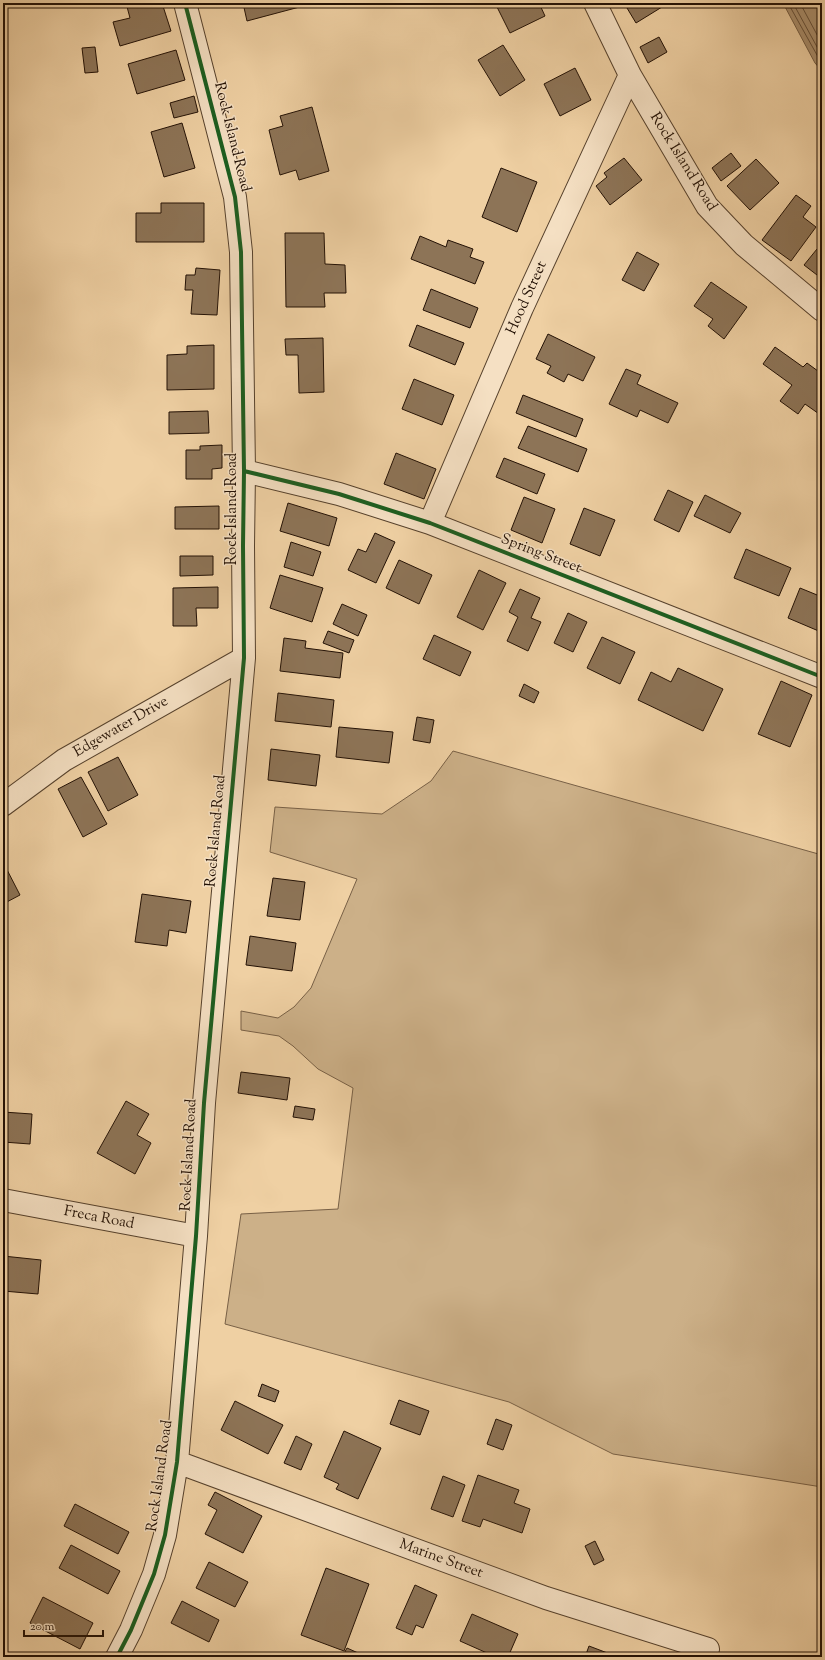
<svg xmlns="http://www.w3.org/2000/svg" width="825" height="1660" font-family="'Sorts Mill Goudy',serif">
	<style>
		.green { fill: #ccb088; stroke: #786046 }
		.water { fill: #aa8f6d; stroke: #745d43 }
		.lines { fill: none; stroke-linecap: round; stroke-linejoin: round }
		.shore { stroke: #665039; stroke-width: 1 }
		.building { fill: #8d7457; stroke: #231105 }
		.minor-casing { stroke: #56412c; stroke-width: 24 }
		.minor { stroke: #f5e0c3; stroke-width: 22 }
		.cycleway-casing { stroke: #f5e0c3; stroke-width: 6 }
		.cycleway { stroke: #1b5e20; stroke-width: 4 }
		.labels { text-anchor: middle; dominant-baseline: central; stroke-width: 3; stroke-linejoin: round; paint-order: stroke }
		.street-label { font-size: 15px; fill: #231105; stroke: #f5e0c3 }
	</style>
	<rect width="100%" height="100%" fill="#efd0a3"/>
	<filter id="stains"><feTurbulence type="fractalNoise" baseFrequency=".005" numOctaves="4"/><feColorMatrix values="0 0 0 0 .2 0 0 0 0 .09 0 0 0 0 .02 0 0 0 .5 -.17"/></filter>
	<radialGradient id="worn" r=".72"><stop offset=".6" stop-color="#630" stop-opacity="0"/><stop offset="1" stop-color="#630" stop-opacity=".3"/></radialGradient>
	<!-- green -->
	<path class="green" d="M 453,751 L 822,855 L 822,1487 L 613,1454 L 509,1402 L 225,1324 L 241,1214 L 338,1209 L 353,1088 L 318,1069 L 293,1046 L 279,1036 L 241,1030 L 241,1011 L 278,1018 L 294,1007 L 311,988 L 357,879 L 270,852 L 275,807 L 382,814 L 431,781 Z"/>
	<!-- water -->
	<path class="water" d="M 783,3 L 822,3 L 822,71 L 815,63 Z"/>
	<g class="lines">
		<!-- shore -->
		<path class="shore" d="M 788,3 L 822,64
			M 793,3 L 822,56
			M 800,3 L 822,44"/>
	</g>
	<!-- building -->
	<path class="building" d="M 126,3 L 162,3 L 171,31 L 120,46 L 113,22 L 130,18 Z
		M 243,3 L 306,3 L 307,5 L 247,21 Z
		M 495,3 L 539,3 L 545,16 L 510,33 Z
		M 624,3 L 660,3 L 662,7 L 636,23 Z
		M 659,37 L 667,52 L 648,63 L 640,47 Z
		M 503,45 L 525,80 L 500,96 L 478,60 Z
		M 95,47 L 98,72 L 85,73 L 82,48 Z
		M 176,50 L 185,80 L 137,94 L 128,64 Z
		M 575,68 L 591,100 L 560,116 L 544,84 Z
		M 194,96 L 198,112 L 174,118 L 170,103 Z
		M 312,107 L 329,171 L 299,180 L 296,170 L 280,175 L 269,130 L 283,126 L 280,116 Z
		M 182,123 L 195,168 L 164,177 L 151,132 Z
		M 731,153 L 741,166 L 721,181 L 712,168 Z
		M 624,158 L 642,180 L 610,205 L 596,186 L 607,177 L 604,173 Z
		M 756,159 L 779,183 L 750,210 L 727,186 Z
		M 501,168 L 537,182 L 517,232 L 482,217 Z
		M 796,195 L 811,206 L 803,217 L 816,227 L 791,261 L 762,240 Z
		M 161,203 L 204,203 L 204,242 L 136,242 L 136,213 L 161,213 Z
		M 285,233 L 324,233 L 325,264 L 345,265 L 346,293 L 324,293 L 325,307 L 286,307 Z
		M 420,236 L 446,247 L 448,240 L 473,249 L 470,257 L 484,262 L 475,284 L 411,259 Z
		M 817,249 L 822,253 L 822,268 L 817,275 L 804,265 Z
		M 637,252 L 659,264 L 644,291 L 622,280 Z
		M 196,268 L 220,270 L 217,315 L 191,314 L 193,290 L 185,290 L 186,275 L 195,275 Z
		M 711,282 L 747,307 L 724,339 L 708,326 L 713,319 L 694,306 Z
		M 431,289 L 478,308 L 470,328 L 423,310 Z
		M 417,325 L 464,343 L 455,365 L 409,346 Z
		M 548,334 L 595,357 L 583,381 L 568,374 L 564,382 L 547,373 L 551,366 L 536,359 Z
		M 323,338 L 324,392 L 299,393 L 298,355 L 286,355 L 285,339 Z
		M 214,345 L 214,389 L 167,390 L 167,355 L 187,354 L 187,346 Z
		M 775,347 L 803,367 L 807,363 L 822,374 L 822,416 L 805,404 L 798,414 L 780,401 L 792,385 L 763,364 Z
		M 626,369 L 641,375 L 637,384 L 678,403 L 668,423 L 640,410 L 637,417 L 609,404 Z
		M 414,379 L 454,395 L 442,425 L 402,409 Z
		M 523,395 L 583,419 L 576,437 L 516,413 Z
		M 208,411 L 209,433 L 169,434 L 169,412 Z
		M 528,426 L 587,449 L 578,472 L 518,448 Z
		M 222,445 L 222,468 L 212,469 L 212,479 L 186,479 L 186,450 L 200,450 L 200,446 Z
		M 396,453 L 436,469 L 424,499 L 384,484 Z
		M 504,458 L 545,474 L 537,494 L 496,477 Z
		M 668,490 L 693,502 L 679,532 L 654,520 Z
		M 705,495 L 741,513 L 730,533 L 694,516 Z
		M 524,497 L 555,509 L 542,543 L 511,530 Z
		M 288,503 L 337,518 L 329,546 L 280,531 Z
		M 219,506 L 219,529 L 175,529 L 175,507 Z
		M 584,508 L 615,520 L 600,556 L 570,544 Z
		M 375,533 L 395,542 L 376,583 L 348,570 L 358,549 L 366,552 Z
		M 291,542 L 321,552 L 313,576 L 284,567 Z
		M 746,549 L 791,568 L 779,596 L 734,578 Z
		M 180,556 L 213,556 L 213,575 L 180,576 Z
		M 399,560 L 432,575 L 419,604 L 386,588 Z
		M 479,570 L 506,583 L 483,630 L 457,617 Z
		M 280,575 L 323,588 L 312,622 L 270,608 Z
		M 218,587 L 218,608 L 196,608 L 197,626 L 173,626 L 173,588 Z
		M 800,588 L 822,597 L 821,632 L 788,618 Z
		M 520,589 L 540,598 L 531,618 L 541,622 L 528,651 L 507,641 L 518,617 L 509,612 Z
		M 342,604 L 367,615 L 358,636 L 333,624 Z
		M 568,613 L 587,622 L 573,652 L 554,643 Z
		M 328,631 L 354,640 L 349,653 L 323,643 Z
		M 434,635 L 471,652 L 460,676 L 423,659 Z
		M 602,637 L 635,652 L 620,684 L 587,668 Z
		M 284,638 L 306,641 L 305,648 L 343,653 L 340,678 L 280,671 Z
		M 678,668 L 723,689 L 703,731 L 638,700 L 651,672 L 671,682 Z
		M 781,681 L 812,695 L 790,747 L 758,734 Z
		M 524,684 L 539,692 L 534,703 L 519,696 Z
		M 278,693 L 334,700 L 331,727 L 275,721 Z
		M 417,717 L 434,720 L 430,743 L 413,740 Z
		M 339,727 L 393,732 L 389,763 L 336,757 Z
		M 271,749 L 320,755 L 316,786 L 268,780 Z
		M 118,757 L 138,795 L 108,811 L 88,772 Z
		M 81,777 L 107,824 L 83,837 L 58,789 Z
		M 3,862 L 20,895 L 3,904 Z
		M 273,878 L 305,882 L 300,920 L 267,916 Z
		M 142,894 L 191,901 L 186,933 L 169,930 L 167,946 L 135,942 Z
		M 250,936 L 296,943 L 292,971 L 246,965 Z
		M 241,1072 L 290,1078 L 287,1100 L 238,1093 Z
		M 126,1101 L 149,1114 L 137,1135 L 151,1143 L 135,1174 L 97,1153 Z
		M 295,1106 L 315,1109 L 313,1120 L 293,1117 Z
		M 3,1112 L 32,1114 L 30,1144 L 3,1142 Z
		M 3,1256 L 41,1260 L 38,1294 L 3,1291 Z
		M 262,1384 L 279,1391 L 275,1402 L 258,1396 Z
		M 399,1400 L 429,1411 L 420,1435 L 390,1424 Z
		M 235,1401 L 283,1425 L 268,1454 L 221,1430 Z
		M 496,1419 L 512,1425 L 503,1450 L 487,1444 Z
		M 344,1431 L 381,1448 L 358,1499 L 336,1489 L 339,1484 L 324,1477 Z
		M 296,1436 L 312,1444 L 301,1470 L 284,1463 Z
		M 478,1475 L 519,1490 L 514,1503 L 530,1509 L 522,1533 L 483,1519 L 480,1527 L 462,1521 Z
		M 443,1476 L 465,1485 L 453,1517 L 431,1509 Z
		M 215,1492 L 262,1516 L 243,1553 L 205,1534 L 217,1510 L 208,1505 Z
		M 75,1504 L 129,1532 L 118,1554 L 64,1526 Z
		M 595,1541 L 604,1560 L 594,1565 L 585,1546 Z
		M 71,1545 L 120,1571 L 108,1594 L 59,1568 Z
		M 209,1562 L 248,1582 L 235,1607 L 196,1588 Z
		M 326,1568 L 369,1584 L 344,1651 L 301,1635 Z
		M 415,1585 L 437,1595 L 423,1628 L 416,1625 L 412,1635 L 396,1628 Z
		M 43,1597 L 93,1623 L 80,1649 L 30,1623 Z
		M 182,1601 L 219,1620 L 209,1642 L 171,1623 Z
		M 472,1614 L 518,1634 L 508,1657 L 496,1657 L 460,1641 Z
		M 589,1646 L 618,1657 L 585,1657 Z
		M 347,1648 L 367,1657 L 342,1657 Z"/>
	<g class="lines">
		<defs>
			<path id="minor" d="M 595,3 L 630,75 L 707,206 L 744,245 L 822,310
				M 244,471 L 339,494 L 430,523 L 822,677
				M 430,523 L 522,308 L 630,75
				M 3,805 L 64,760 L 244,658
				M 3,1200 L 196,1236
				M 177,1462 L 546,1598 L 708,1649 L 705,1657
				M 117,1657 L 131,1630 L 154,1574 L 165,1535 L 177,1462 L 196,1236 L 204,1103 L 244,658 L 243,546 L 244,471 L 241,252 L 235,197 L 185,3"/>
		</defs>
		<!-- minor casing -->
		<use href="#minor" class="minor-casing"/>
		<!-- minor -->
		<use href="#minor" class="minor"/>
		<defs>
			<path id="cycleway" d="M 244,471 L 339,494 L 430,523 L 822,677
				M 117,1657 L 131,1630 L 154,1574 L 165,1535 L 177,1462 L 196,1236 L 204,1103 L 244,658 L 243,546 L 244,471 L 241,252 L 235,197 L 185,3"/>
		</defs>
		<!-- cycleway casing -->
		<use href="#cycleway" class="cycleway-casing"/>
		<!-- cycleway -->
		<use href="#cycleway" class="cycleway"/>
	</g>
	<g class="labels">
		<!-- street labels -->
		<g class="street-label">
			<text transform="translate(232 137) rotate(76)">Rock Island Road</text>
			<text transform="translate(683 162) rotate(58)">Rock Island Road</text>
			<text transform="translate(527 298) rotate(-66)">Hood Street</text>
			<text transform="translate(232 509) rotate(-90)">Rock Island Road</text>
			<text transform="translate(541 554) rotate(21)">Spring Street</text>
			<text transform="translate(121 727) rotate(-30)">Edgewater Drive</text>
			<text transform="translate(216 831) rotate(-85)">Rock Island Road</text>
			<text transform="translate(189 1155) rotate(-87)">Rock Island Road</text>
			<text transform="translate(99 1218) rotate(11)">Freca Road</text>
			<text transform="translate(160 1476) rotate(-82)">Rock Island Road</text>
			<text transform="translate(441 1559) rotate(20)">Marine Street</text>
		</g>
	</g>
	<!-- margin -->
	<rect width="825" height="1660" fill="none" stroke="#efd0a3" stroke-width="16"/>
	<rect x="4" y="4" width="817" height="1652" fill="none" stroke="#231105" stroke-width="2"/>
	<rect x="8" y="8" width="809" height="1644" fill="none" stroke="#231105"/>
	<!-- scale -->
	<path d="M24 1630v6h79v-6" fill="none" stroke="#231105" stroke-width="2"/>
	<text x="30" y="1630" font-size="12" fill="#231105" stroke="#f5e0c3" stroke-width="3" paint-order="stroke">20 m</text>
	<rect width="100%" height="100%" filter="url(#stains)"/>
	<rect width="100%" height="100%" fill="url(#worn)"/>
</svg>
